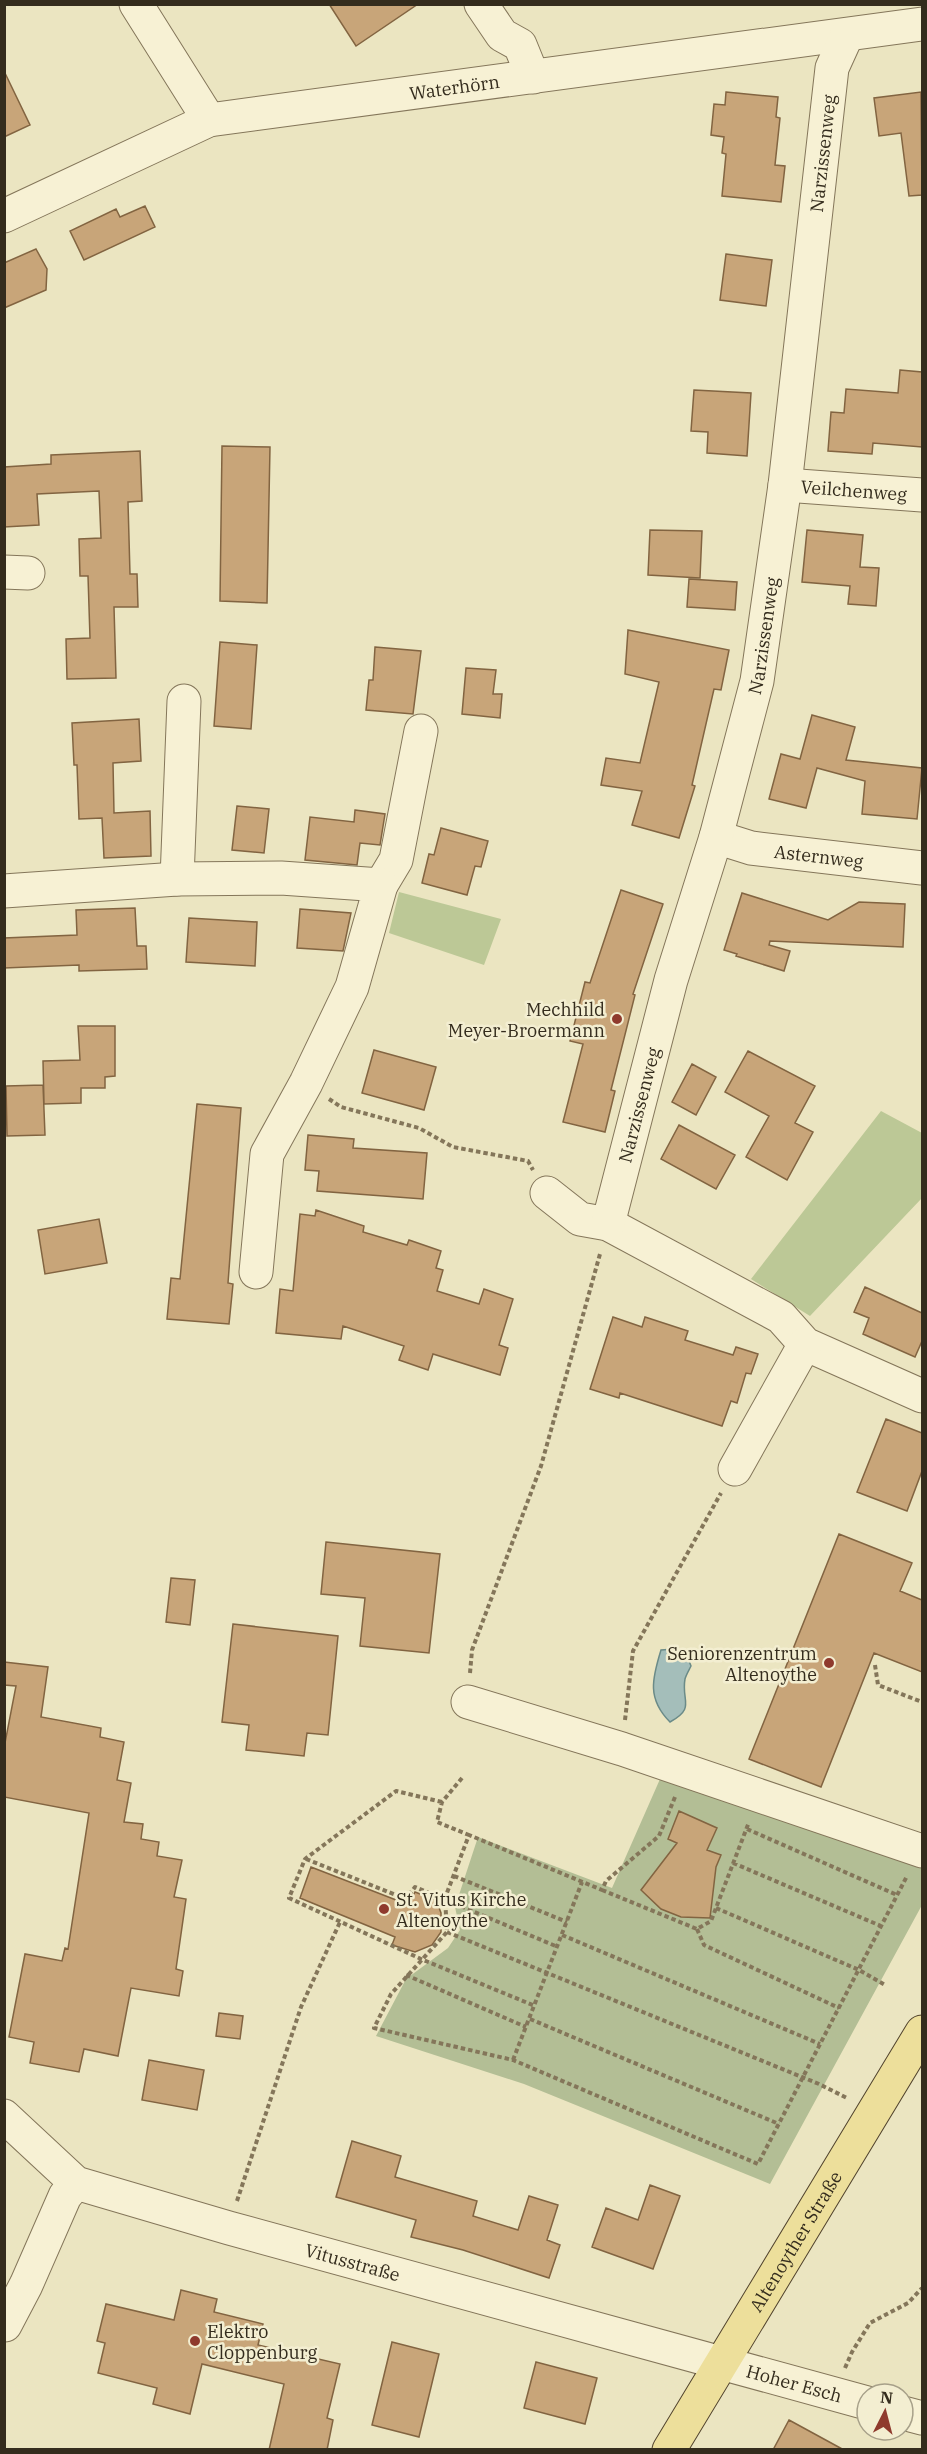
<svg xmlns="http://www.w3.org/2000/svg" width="927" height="2454" font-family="'IBM Plex Serif',serif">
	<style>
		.green { fill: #bcc896 }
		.cemetery { fill: #b3be95 }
		.water { fill: #a4beba; stroke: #6b8b88; stroke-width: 1.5 }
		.building { fill: #c8a579; stroke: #826441; stroke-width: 1.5 }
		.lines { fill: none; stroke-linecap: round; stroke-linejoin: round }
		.minor-casing { stroke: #84765a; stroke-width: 35 }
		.major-casing { stroke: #52442e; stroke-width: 35 }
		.path { stroke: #84765a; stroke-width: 4; stroke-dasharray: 4.5 3; stroke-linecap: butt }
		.minor { stroke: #f7f1d4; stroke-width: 33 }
		.major { stroke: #eddf9b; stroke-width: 33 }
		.poi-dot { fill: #8f3a2d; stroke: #f3eed1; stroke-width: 2 }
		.labels { text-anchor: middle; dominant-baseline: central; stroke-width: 5; stroke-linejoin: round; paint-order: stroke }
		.street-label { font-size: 18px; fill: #342c1d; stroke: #f3eed1 }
		.poi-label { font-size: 18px; fill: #342c1d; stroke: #f3eed1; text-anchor: end }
	</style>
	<rect width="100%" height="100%" fill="#ebe5c1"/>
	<!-- green -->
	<path class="green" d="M 399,892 L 501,919 L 484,965 L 389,933 Z
		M 881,1111 L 922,1133 L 922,1198 L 810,1316 L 751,1279 Z"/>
	<!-- cemetery -->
	<path class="cemetery" d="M 664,1770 L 911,1859 L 922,1868 L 922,1905 L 770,2184 L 524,2084 L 376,2036 L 406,1979 L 448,1948 L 460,1930 L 455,1907 L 478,1837 L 612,1888 Z"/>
	<!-- water -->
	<path class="water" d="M 675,1649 L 687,1656 L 691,1666 C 689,1670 686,1675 685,1679 C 681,1701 696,1708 670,1722 C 647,1699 652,1679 661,1650 Z"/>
	<!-- building -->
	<path class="building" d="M 329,4 L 418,4 L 356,46 Z
		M 4,71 L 30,125 L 4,137 Z
		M 726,92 L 778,97 L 776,117 L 780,118 L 775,165 L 785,166 L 781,202 L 722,196 L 726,154 L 722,153 L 724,137 L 711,135 L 714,104 L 725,105 Z
		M 921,92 L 922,195 L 909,196 L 901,133 L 879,136 L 874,98 Z
		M 145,206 L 155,227 L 84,260 L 70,231 L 116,209 L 120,217 Z
		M 36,249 L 47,269 L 46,290 L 4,308 L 4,263 Z
		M 726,254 L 772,260 L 766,306 L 720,300 Z
		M 900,370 L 922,372 L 922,447 L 873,443 L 872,454 L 828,451 L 831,412 L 844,413 L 846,389 L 898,393 Z
		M 694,390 L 751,393 L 747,456 L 707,453 L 708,432 L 691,431 Z
		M 222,446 L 270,447 L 267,603 L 220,601 Z
		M 140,451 L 142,501 L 128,502 L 130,574 L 137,574 L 138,607 L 114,607 L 116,678 L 67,679 L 66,639 L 90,638 L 88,576 L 80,576 L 79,539 L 101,538 L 99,491 L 37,494 L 39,525 L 4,527 L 4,467 L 51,464 L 51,455 Z
		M 650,530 L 702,531 L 700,578 L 648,575 Z
		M 807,530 L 863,535 L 860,567 L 879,568 L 876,606 L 848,604 L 850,586 L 802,582 Z
		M 689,579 L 737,582 L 735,610 L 687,607 Z
		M 628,630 L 729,650 L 721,690 L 714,689 L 692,785 L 695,786 L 679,838 L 632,825 L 642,791 L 601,785 L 606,758 L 640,763 L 659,682 L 625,674 Z
		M 220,642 L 257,645 L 251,729 L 214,726 Z
		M 375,647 L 421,651 L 413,714 L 366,710 L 369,680 L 373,680 Z
		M 466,668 L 496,670 L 493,694 L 502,694 L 500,718 L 462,714 Z
		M 812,715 L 855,727 L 846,760 L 922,768 L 917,819 L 862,814 L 865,781 L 817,768 L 806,808 L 769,799 L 781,754 L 800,759 Z
		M 139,719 L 141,761 L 113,763 L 114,813 L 150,811 L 151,856 L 104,858 L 102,818 L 79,819 L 77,765 L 74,765 L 72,723 Z
		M 237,806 L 269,809 L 264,853 L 232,850 Z
		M 355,810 L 385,814 L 380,845 L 360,843 L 357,865 L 305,860 L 310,817 L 354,822 Z
		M 441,828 L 488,841 L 481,867 L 475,866 L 467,895 L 422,883 L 429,854 L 434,855 Z
		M 621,890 L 663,904 L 633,994 L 635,995 L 611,1090 L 615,1091 L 605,1132 L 563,1122 L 583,1044 L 570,1041 L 585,982 L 590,983 Z
		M 742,893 L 828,920 L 859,902 L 905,904 L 903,947 L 770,941 L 769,945 L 790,951 L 784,971 L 736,956 L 737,954 L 724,950 Z
		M 135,908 L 137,946 L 146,946 L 147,969 L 79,971 L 79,965 L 4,968 L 4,938 L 77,935 L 76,910 Z
		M 300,909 L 351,913 L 343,951 L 297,948 Z
		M 189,918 L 257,922 L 255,966 L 186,962 Z
		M 78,1026 L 115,1026 L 115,1076 L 105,1077 L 105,1088 L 81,1088 L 81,1103 L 44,1104 L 43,1061 L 80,1060 Z
		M 374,1050 L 436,1067 L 424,1110 L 362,1093 Z
		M 748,1051 L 815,1086 L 795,1123 L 813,1132 L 787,1180 L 746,1157 L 769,1116 L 725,1092 Z
		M 692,1064 L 716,1077 L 696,1115 L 672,1102 Z
		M 43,1085 L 45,1135 L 7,1136 L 6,1086 Z
		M 197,1104 L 241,1108 L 228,1283 L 233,1284 L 229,1324 L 167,1319 L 171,1278 L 180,1279 Z
		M 679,1125 L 735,1155 L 716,1189 L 661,1159 Z
		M 308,1135 L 354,1139 L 353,1148 L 427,1153 L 423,1199 L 317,1191 L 319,1171 L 305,1170 Z
		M 316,1210 L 364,1226 L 363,1232 L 407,1245 L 409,1240 L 441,1251 L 436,1268 L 443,1270 L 437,1291 L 479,1304 L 484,1289 L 513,1299 L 499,1345 L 508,1348 L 500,1375 L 433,1354 L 428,1370 L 399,1360 L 404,1346 L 343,1326 L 341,1339 L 276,1333 L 280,1289 L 293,1291 L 300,1214 L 315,1216 Z
		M 99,1219 L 107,1263 L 45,1274 L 38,1230 Z
		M 865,1287 L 922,1313 L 922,1341 L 915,1357 L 863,1334 L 869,1318 L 854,1312 Z
		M 613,1317 L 642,1327 L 645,1317 L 688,1331 L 685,1340 L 733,1355 L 736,1347 L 758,1354 L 751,1374 L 746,1373 L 737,1403 L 731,1401 L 722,1426 L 620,1393 L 619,1398 L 590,1389 Z
		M 886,1419 L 922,1433 L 922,1471 L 907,1511 L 857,1492 Z
		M 839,1534 L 912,1563 L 900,1591 L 922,1600 L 922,1672 L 874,1653 L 821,1787 L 749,1759 Z
		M 326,1542 L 440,1554 L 429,1653 L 360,1646 L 365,1598 L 321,1594 Z
		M 171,1578 L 195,1580 L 190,1625 L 166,1622 Z
		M 233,1624 L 338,1636 L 328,1735 L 307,1733 L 304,1756 L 246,1750 L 249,1725 L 222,1722 Z
		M 4,1662 L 48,1667 L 41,1717 L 101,1728 L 100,1737 L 124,1742 L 117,1780 L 131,1783 L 124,1822 L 143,1824 L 141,1839 L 159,1842 L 157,1856 L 182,1860 L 174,1897 L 186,1899 L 176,1969 L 183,1971 L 179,1996 L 131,1988 L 118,2056 L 84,2049 L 79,2072 L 30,2063 L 34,2042 L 9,2037 L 25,1954 L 62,1961 L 65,1948 L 68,1949 L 89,1813 L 4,1797 L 4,1748 L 16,1686 L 4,1685 Z
		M 679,1811 L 717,1828 L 707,1850 L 721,1855 L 716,1867 L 710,1918 L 681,1917 L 661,1909 L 641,1890 L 677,1843 L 668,1839 Z
		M 311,1867 L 409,1905 L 415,1892 L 436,1900 L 441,1913 L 441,1932 L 432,1945 L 415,1952 L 392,1945 L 395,1937 L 300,1898 Z
		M 219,2013 L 243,2016 L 240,2039 L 216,2036 Z
		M 149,2060 L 204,2070 L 197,2110 L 142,2100 Z
		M 352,2141 L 401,2156 L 395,2177 L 477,2201 L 473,2216 L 518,2230 L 529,2196 L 558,2205 L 547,2240 L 560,2245 L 549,2278 L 463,2250 L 411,2237 L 416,2220 L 336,2197 Z
		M 650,2185 L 680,2196 L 653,2269 L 592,2247 L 606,2208 L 638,2220 Z
		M 181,2290 L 217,2299 L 214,2312 L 263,2324 L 258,2345 L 340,2364 L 327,2418 L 333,2420 L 327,2450 L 269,2450 L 284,2384 L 202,2364 L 190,2414 L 153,2404 L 157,2388 L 98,2373 L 105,2343 L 97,2341 L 106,2304 L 174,2320 Z
		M 392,2342 L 439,2354 L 419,2437 L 372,2425 Z
		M 536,2362 L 597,2378 L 585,2424 L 524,2408 Z
		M 789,2420 L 844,2450 L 773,2450 Z"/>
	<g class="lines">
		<defs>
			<g id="minor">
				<path d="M 136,4 L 209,120"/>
				<path d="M 481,4 L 502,35 L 520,45 L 533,77"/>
				<path id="s1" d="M 4,216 L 209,120 L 922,24"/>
				<path id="s2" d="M 785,485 L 922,495"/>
				<path d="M 4,572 L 28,573"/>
				<path id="s3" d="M 716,837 L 751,848 L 922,868"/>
				<path d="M 177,879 L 184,701"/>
				<path d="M 381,885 L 396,860 L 421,731"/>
				<path d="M 4,891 L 177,879 L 281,878 L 381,885 L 352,987 L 306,1083 L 267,1154 L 256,1272"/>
				<path d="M 547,1193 L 580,1219 L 608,1224 L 781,1317 L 805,1344 L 922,1396"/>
				<path id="s4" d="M 608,1224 L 671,980 L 716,837 L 757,681 L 785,485 L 832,68 L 847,35"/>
				<path d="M 735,1469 L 805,1344"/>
				<path d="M 468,1702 L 622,1749 L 922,1851"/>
				<path id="s5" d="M 4,2116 L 76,2183 L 229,2228 L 867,2403"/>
				<path d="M 5,2325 L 26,2285 L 65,2196 L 76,2183"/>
				<path d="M 903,2413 L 922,2418"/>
			</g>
			<g id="major">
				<path id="s6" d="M 669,2450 L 922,2032"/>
			</g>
		</defs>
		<!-- minor casing -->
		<use href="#minor" class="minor-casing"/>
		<!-- major casing -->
		<use href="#major" class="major-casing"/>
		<!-- path -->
		<path class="path" d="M 329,1099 L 341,1107 L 419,1128 L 453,1147 L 528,1161 L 533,1170
			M 875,1665 L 878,1685 L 922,1702
			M 470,1673 L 472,1650 L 541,1466 L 600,1254
			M 625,1720 L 633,1651 L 721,1493
			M 462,1778 L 442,1802 L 437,1822 L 469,1835
			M 675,1797 L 659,1836 L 606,1881 L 602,1890 L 469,1835 L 445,1898 L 447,1932 L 391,1994 L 374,2028 L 513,2060 L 758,2164 L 907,1876
			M 442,1802 L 396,1791 L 305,1859 L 289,1898 L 421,1959 L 535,2006
			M 747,1829 L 897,1895
			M 306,1859 L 406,1899 L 415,1887 L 558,1947
			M 733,1863 L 881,1926
			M 454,1876 L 567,1922
			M 602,1890 L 697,1929 L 711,1921 L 749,1822
			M 716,1908 L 859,1970 L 885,1985
			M 697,1929 L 704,1945 L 839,2008
			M 447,1932 L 819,2084 L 847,2098
			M 562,1935 L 820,2044
			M 406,1975 L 526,2027
			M 530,2019 L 779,2124
			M 513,2060 L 582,1882
			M 237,2201 L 301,2007 L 340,1922
			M 845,2368 L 852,2352 L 870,2323 L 908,2303 L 922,2288"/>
		<!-- minor -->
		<use href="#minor" class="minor"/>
		<!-- major -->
		<use href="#major" class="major"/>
	</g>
	<!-- markers -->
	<g class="poi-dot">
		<circle cx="617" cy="1019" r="6"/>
		<circle cx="829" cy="1663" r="6"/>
		<circle cx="384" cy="1909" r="6"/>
		<circle cx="195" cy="2341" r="6"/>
	</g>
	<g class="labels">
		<!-- street labels -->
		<g class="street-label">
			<text stroke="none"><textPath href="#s1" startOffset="474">Waterhörn</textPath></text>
			<text stroke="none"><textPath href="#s4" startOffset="1095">Narzissenweg</textPath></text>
			<text stroke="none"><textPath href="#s2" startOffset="69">Veilchenweg</textPath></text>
			<text stroke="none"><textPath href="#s4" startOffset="609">Narzissenweg</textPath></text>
			<text stroke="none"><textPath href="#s3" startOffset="105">Asternweg</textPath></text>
			<text stroke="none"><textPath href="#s4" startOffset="123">Narzissenweg</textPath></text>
			<text stroke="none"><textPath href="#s6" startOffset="244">Altenoyther Straße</textPath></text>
			<text stroke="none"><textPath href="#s5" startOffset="386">Vitusstraße</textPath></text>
			<text stroke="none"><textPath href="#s5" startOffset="844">Hoher Esch</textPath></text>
		</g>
		<!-- poi labels -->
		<g class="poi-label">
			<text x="605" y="1009">Mechhild<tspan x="605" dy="21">Meyer-Broermann</tspan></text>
			<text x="817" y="1653">Seniorenzentrum<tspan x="817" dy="21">Altenoythe</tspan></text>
			<text x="396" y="1899" text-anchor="start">St. Vitus Kirche<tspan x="396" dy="21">Altenoythe</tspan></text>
			<text x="207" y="2331" text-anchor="start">Elektro<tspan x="207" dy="21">Cloppenburg</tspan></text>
		</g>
	</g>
	<!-- border -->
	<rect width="927" height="2454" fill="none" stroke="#342c1d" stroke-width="12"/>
	<!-- north arrow -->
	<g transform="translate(885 2412) rotate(6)"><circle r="28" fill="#f3eed1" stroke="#a7a089" stroke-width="1.5"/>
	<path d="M0-4.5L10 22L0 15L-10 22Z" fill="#8f3a2d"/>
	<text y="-9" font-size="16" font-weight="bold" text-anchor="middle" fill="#342c1d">N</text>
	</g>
</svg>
